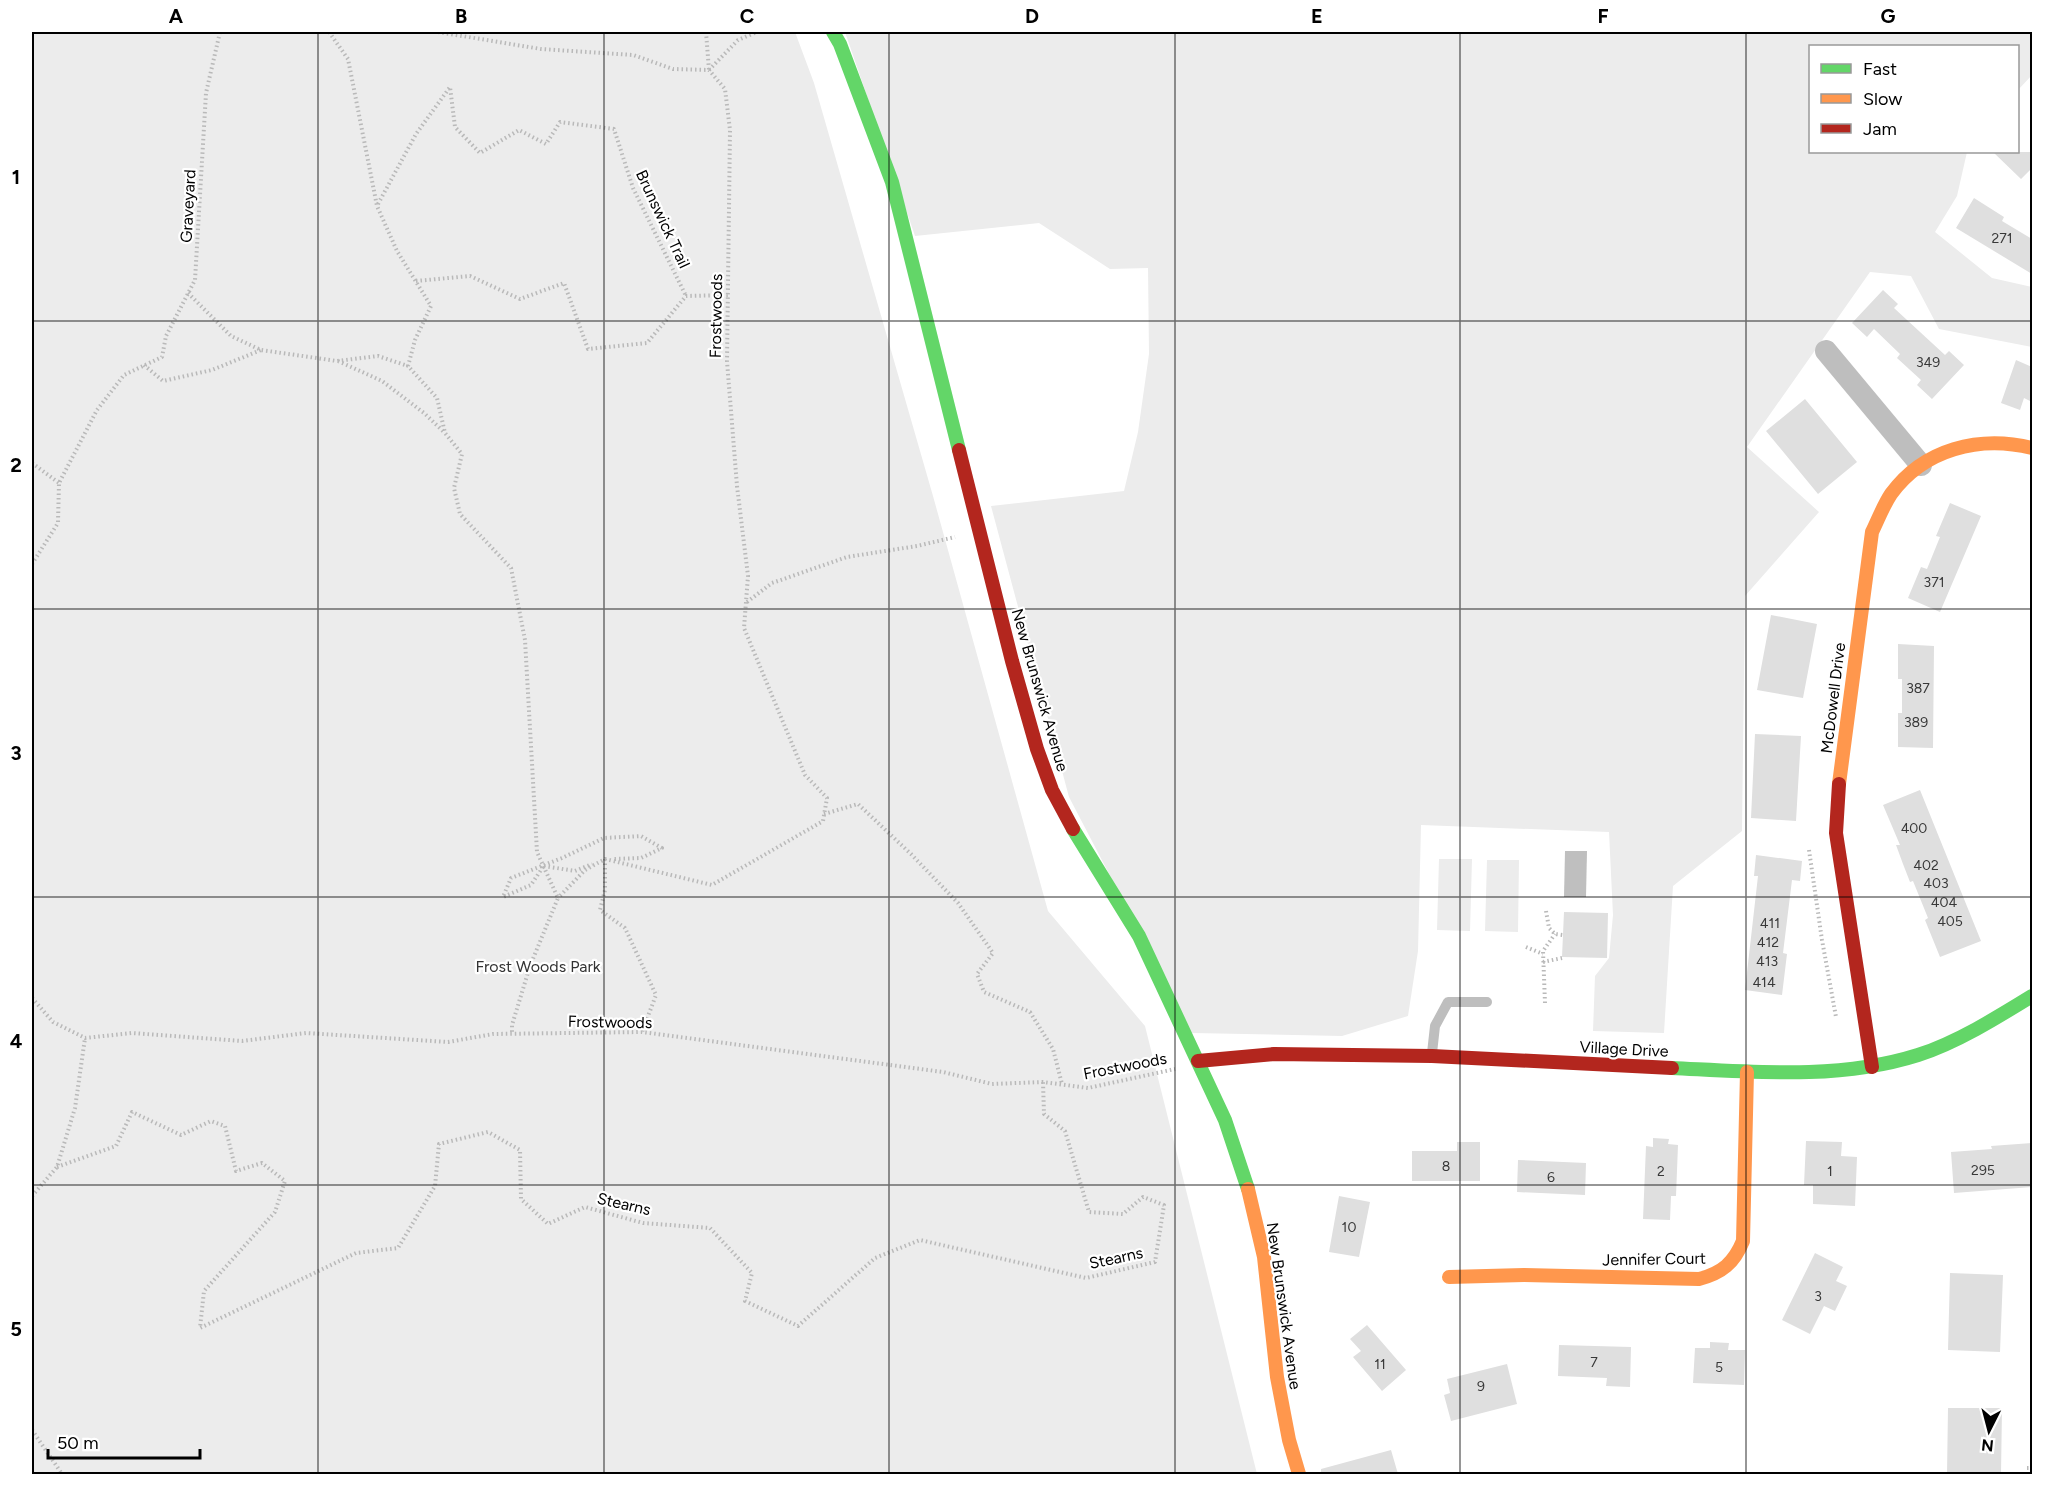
<svg xmlns="http://www.w3.org/2000/svg" width="2064" height="1506" font-family="Figtree,sans-serif">
	<style>
		.green { fill: #ececec }
		.water { fill: #bfbfbf }
		.building { fill: #dfdfdf }
		.lines { fill: none; stroke-linecap: round; stroke-linejoin: round }
		.path { stroke: #b9b9b9; stroke-width: 4; stroke-dasharray: 1.5 3; stroke-linecap: butt }
		.lane { stroke: #bebebe; stroke-width: 10 }
		.street { stroke: #bebebe; stroke-width: 22 }
		.fast { stroke: #63d668; stroke-width: 14 }
		.slow { stroke: #ff974d; stroke-width: 14 }
		.jam { stroke: #b3261e; stroke-width: 14 }
		.grid { fill: none; stroke: #000; stroke-width: 1.5; stroke-opacity: 0.55 }
		.labels { text-anchor: middle; dominant-baseline: central; stroke-width: 4.5; stroke-linejoin: round; paint-order: stroke }
		.number-label { font-size: 14px; fill: #383838 }
		.street-label { font-size: 16px; fill: #000; stroke: #fff }
		.park-label { font-size: 16px; fill: #333; stroke: #fff }
		.neatline { fill: none; stroke: #000; stroke-width: 2 }
		.grid-label { font-size: 20px; text-anchor: middle; font-weight: bold; fill: #000 }
	</style>
	<rect width="100%" height="100%" fill="#fff"/>
	<!-- green -->
	<path class="green" d="M 32,32 L 795,32 L 814,83 L 933,496 L 1048,911 L 1145,1026 L 1257,1474 L 32,1474 Z
		M 845,32 L 2032,32 L 2032,75 L 2018,90 L 2018,46 L 1810,46 L 1810,152 L 1967,152 L 1957,196 L 1935,232 L 1992,278 L 2032,287 L 2032,347 L 1939,329 L 1911,276 L 1870,272 L 1747,447 L 1819,512 L 1745,596 L 1742,831 L 1673,886 L 1664,1033 L 1593,1031 L 1595,976 L 1609,958 L 1613,915 L 1609,832 L 1421,825 L 1418,951 L 1408,1016 L 1342,1036 L 1192,1033 L 1069,797 L 991,506 L 1124,491 L 1138,432 L 1149,354 L 1148,268 L 1110,269 L 1039,223 L 915,236 Z
		M 1439,859 L 1472,859 L 1470,931 L 1437,930 Z
		M 1487,860 L 1519,860 L 1518,932 L 1485,931 Z"/>
	<!-- water -->
	<path class="water" d="M 1565,851 L 1587,851 L 1586,897 L 1564,897 Z"/>
	<!-- building -->
	<path class="building" d="M 1993,152 L 2032,152 L 2032,168 L 2021,179 Z
		M 1974,198 L 2004,217 L 2002,221 L 2032,239 L 2032,274 L 1956,228 Z
		M 1883,290 L 1898,304 L 1894,308 L 1945,355 L 1949,351 L 1964,365 L 1932,399 L 1917,385 L 1921,380 L 1897,358 L 1900,354 L 1874,329 L 1867,337 L 1852,323 Z
		M 2016,360 L 2032,367 L 2032,402 L 2024,398 L 2020,410 L 2001,403 Z
		M 1805,399 L 1857,462 L 1818,494 L 1766,431 Z
		M 1950,503 L 1981,516 L 1940,612 L 1908,598 L 1921,567 L 1927,569 L 1940,537 L 1936,536 Z
		M 1771,615 L 1817,624 L 1803,698 L 1757,690 Z
		M 1898,644 L 1934,646 L 1933,748 L 1898,747 L 1898,713 L 1902,713 L 1902,679 L 1898,679 Z
		M 1755,734 L 1801,736 L 1796,821 L 1751,818 Z
		M 1920,790 L 1981,941 L 1940,957 L 1925,920 L 1928,918 L 1913,881 L 1910,882 L 1903,864 L 1896,845 L 1900,845 L 1883,805 Z
		M 1756,855 L 1802,861 L 1800,881 L 1792,880 L 1783,953 L 1787,954 L 1782,995 L 1745,990 L 1758,876 L 1754,876 Z
		M 1564,912 L 1608,913 L 1607,958 L 1562,957 Z
		M 1653,1138 L 1669,1139 L 1668,1144 L 1678,1145 L 1676,1196 L 1671,1196 L 1670,1220 L 1643,1219 L 1646,1146 L 1653,1147 Z
		M 1806,1141 L 1842,1142 L 1841,1156 L 1857,1157 L 1855,1206 L 1813,1204 L 1813,1185 L 1804,1185 Z
		M 1457,1142 L 1480,1142 L 1480,1181 L 1412,1181 L 1412,1151 L 1457,1151 Z
		M 2032,1143 L 2032,1187 L 1954,1193 L 1951,1152 L 1992,1149 L 1991,1146 Z
		M 1518,1160 L 1586,1163 L 1585,1195 L 1517,1192 Z
		M 1339,1196 L 1370,1202 L 1359,1257 L 1329,1252 Z
		M 1815,1253 L 1843,1267 L 1836,1281 L 1847,1286 L 1835,1311 L 1824,1306 L 1810,1334 L 1782,1320 Z
		M 1950,1273 L 2003,1275 L 2000,1352 L 1948,1350 Z
		M 1367,1325 L 1406,1370 L 1382,1391 L 1353,1357 L 1361,1351 L 1350,1339 Z
		M 1710,1342 L 1729,1343 L 1728,1350 L 1745,1350 L 1744,1385 L 1693,1383 L 1695,1348 L 1710,1348 Z
		M 1559,1345 L 1631,1347 L 1630,1387 L 1606,1386 L 1607,1378 L 1558,1376 Z
		M 1507,1364 L 1517,1404 L 1451,1421 L 1444,1395 L 1450,1393 L 1447,1379 Z
		M 1948,1408 L 2002,1408 L 2001,1474 L 1947,1474 Z
		M 1391,1450 L 1398,1474 L 1321,1474 L 1321,1469 Z"/>
	<g class="lines">
		<!-- path -->
		<path class="path" d="M 278,32 L 327,32
			M 329,32 L 348,59 L 377,206 L 397,251 L 431,306 L 415,340 L 408,366 L 437,398 L 445,433 L 462,454 L 454,488 L 460,514 L 511,568 L 525,640 L 537,852 L 558,898 L 530,966 L 512,1025 L 512,1034
			M 438,32 L 541,49 L 633,55 L 673,69 L 709,70 L 725,89 L 730,130 L 727,361 L 737,486 L 748,576 L 744,628 L 805,775 L 827,798 L 823,821 L 712,885 L 605,859 L 585,870 L 558,898
			M 706,32 L 709,70
			M 709,70 L 738,40 L 757,32
			M 378,204 L 416,134 L 450,87 L 455,127 L 480,153 L 519,130 L 546,144 L 560,122 L 614,129 L 633,188 L 686,296
			M 416,281 L 470,276 L 520,299 L 564,283 L 588,349 L 647,343 L 686,296 L 728,295
			M 188,293 L 231,336 L 261,350 L 337,361 L 378,356 L 408,366
			M 338,361 L 382,381 L 424,413 L 445,433
			M 144,365 L 163,381 L 212,370 L 261,350
			M 32,463 L 59,483
			M 32,564 L 58,523 L 59,483 L 97,410 L 124,375 L 162,357 L 166,336 L 195,280 L 206,93 L 220,32
			M 747,602 L 772,583 L 847,557 L 917,546 L 955,537
			M 824,814 L 858,804 L 911,854 L 958,903 L 993,953 L 977,974 L 984,992 L 1030,1012 L 1053,1049 L 1062,1084
			M 1809,850 L 1822,940 L 1836,1017
			M 605,859 L 605,890 L 600,910 L 625,928 L 656,995 L 642,1032
			M 544,866 L 575,871 L 592,864
			M 543,867 L 531,885 L 503,897 L 511,878 L 562,858 L 604,838 L 641,836 L 662,848 L 641,858 L 614,859
			M 1546,911 L 1549,928 L 1555,934 L 1563,935
			M 1526,947 L 1543,954
			M 1543,962 L 1562,958
			M 32,998 L 53,1022 L 85,1038 L 132,1033 L 242,1041 L 306,1033 L 448,1042 L 493,1034 L 642,1032 L 943,1072 L 992,1084 L 1043,1082 L 1088,1088 L 1175,1069
			M 1545,1003 L 1543,951 L 1555,934
			M 57,1167 L 116,1146 L 132,1112 L 181,1135 L 211,1121 L 225,1126 L 236,1171 L 262,1163 L 285,1181 L 275,1212 L 204,1291 L 200,1328 L 356,1253 L 398,1248 L 435,1186 L 439,1144 L 488,1132 L 520,1150 L 521,1199 L 548,1224 L 585,1207 L 643,1223 L 710,1228 L 752,1273 L 745,1301 L 798,1326 L 875,1258 L 920,1240 L 1086,1278 L 1155,1262 L 1164,1205 L 1143,1197 L 1123,1214 L 1089,1212 L 1065,1131 L 1044,1114 L 1043,1082
			M 32,1196 L 57,1167 L 75,1108 L 85,1038
			M 32,1430 L 62,1474
			M 2027,1468 L 2032,1468"/>
		<!-- lane -->
		<path class="lane" d="M 1432,1053 L 1435,1026 L 1448,1002 L 1487,1002"/>
		<!-- street -->
		<path class="street" d="M 1826,351 L 1921,465"/>
		<!-- fast -->
		<path class="fast" d="M 833,32 L 840,44 L 892,182 L 959,450
			M 1073,829 L 1139,936 L 1225,1120 L 1248,1189
			M 1672,1068 C 1754,1072 1839,1080 1918,1055 C 1956,1043 1998,1017 2032,996"/>
		<!-- slow -->
		<path class="slow" d="M 1839,784 L 1872,532 C 1878,520 1883,506 1891,494 C 1924,449 1979,435 2032,448
			M 1248,1189 L 1264,1257 L 1277,1377 L 1289,1440 L 1299,1474
			M 1449,1277 L 1524,1275 L 1699,1279 C 1722,1273 1734,1263 1743,1241 L 1747,1072"/>
		<!-- jam -->
		<path class="jam" d="M 959,450 L 1012,661 L 1037,749 L 1052,790 L 1073,829
			M 1839,784 L 1836,833 L 1872,1067
			M 1198,1061 L 1274,1054 L 1432,1056 L 1672,1068"/>
	</g>
	<!-- grid -->
	<path class="grid" d="M 318,32 L 318,1474M 604,32 L 604,1474M 889,32 L 889,1474M 1175,32 L 1175,1474M 1460,32 L 1460,1474M 1746,32 L 1746,1474M 32,321 L 2032,321M 32,609 L 2032,609M 32,897 L 2032,897M 32,1185 L 2032,1185"/>
	<g class="labels">
		<!-- number labels -->
		<g class="number-label">
			<text x="2002" y="238">271</text>
			<text x="1928" y="362">349</text>
			<text x="1934" y="582">371</text>
			<text x="1918" y="688">387</text>
			<text x="1916" y="722">389</text>
			<text x="1914" y="828">400</text>
			<text x="1926" y="865">402</text>
			<text x="1936" y="883">403</text>
			<text x="1944" y="902">404</text>
			<text x="1950" y="921">405</text>
			<text x="1770" y="923">411</text>
			<text x="1768" y="942">412</text>
			<text x="1767" y="961">413</text>
			<text x="1764" y="982">414</text>
			<text x="1446" y="1166">8</text>
			<text x="1983" y="1170">295</text>
			<text x="1661" y="1171">2</text>
			<text x="1830" y="1171">1</text>
			<text x="1551" y="1177">6</text>
			<text x="1349" y="1227">10</text>
			<text x="1818" y="1296">3</text>
			<text x="1594" y="1362">7</text>
			<text x="1380" y="1364">11</text>
			<text x="1719" y="1367">5</text>
			<text x="1481" y="1386">9</text>
		</g>
		<!-- street labels -->
		<g class="street-label">
			<text transform="translate(188 206) rotate(-87)">Graveyard</text>
			<text transform="translate(663 219) rotate(65)">Brunswick Trail</text>
			<text transform="translate(716 316) rotate(-89)">Frostwoods</text>
			<text transform="translate(1040 690) rotate(74)">New Brunswick Avenue</text>
			<text transform="translate(1833 698) rotate(-83)">McDowell Drive</text>
			<text transform="translate(610 1022) rotate(1)">Frostwoods</text>
			<text transform="translate(1624 1049) rotate(3)">Village Drive</text>
			<text transform="translate(1125 1066) rotate(-11)">Frostwoods</text>
			<text transform="translate(624 1204) rotate(13)">Stearns</text>
			<text transform="translate(1116 1258) rotate(-12)">Stearns</text>
			<text transform="translate(1654 1259) rotate(-1)">Jennifer Court</text>
			<text transform="translate(1284 1306) rotate(82)">New Brunswick Avenue</text>
		</g>
		<!-- park labels -->
		<g class="park-label">
			<text x="538" y="966">Frost Woods Park</text>
		</g>
	</g>
	<!-- border -->
	<rect width="2064" height="1506" fill="none" stroke="#ffffff" stroke-width="66"/>
	<!-- legend -->
	<rect x="1809" y="45" width="210" height="108" fill="#ffffff" stroke="#999999" stroke-width="1.5"/>
	<rect x="1821" y="64" width="30" height="9" fill="#63d668" stroke="#999999" stroke-width="1.5"/>
	<text x="1863" y="75" font-size="18" fill="#000000">Fast</text>
	<rect x="1821" y="94" width="30" height="9" fill="#ff974d" stroke="#999999" stroke-width="1.5"/>
	<text x="1863" y="105" font-size="18" fill="#000000">Slow</text>
	<rect x="1821" y="124" width="30" height="9" fill="#b3261e" stroke="#999999" stroke-width="1.5"/>
	<text x="1863" y="135" font-size="18" fill="#000000">Jam</text>
	<!-- north arrow -->
	<g transform="translate(1989 1431) rotate(186)" stroke="#ffffff" stroke-width="4.5" paint-order="stroke">
	<path d="M0-4.5L10 22L0 15L-10 22Z" fill="#000000"/>
	<text y="-9" font-size="16" font-weight="bold" text-anchor="middle" fill="#000000">N</text>
	</g>
	<!-- scale -->
	<path d="M48 1449v9h152v-9" fill="none" stroke="#000000" stroke-width="3"/>
	<text x="57" y="1449" font-size="18" fill="#000000" stroke="#ffffff" stroke-width="4.5" paint-order="stroke">50 m</text>
	<rect x="33" y="33" width="1998" height="1440" class="neatline"/>
	<g class="grid-label">
		<text x="176" y="23">A</text>
		<text x="461" y="23">B</text>
		<text x="747" y="23">C</text>
		<text x="1032" y="23">D</text>
		<text x="1317" y="23">E</text>
		<text x="1603" y="23">F</text>
		<text x="1888" y="23">G</text>
		<text x="16" y="184">1</text>
		<text x="16" y="472">2</text>
		<text x="16" y="760">3</text>
		<text x="16" y="1048">4</text>
		<text x="16" y="1336">5</text>
	</g>
</svg>
